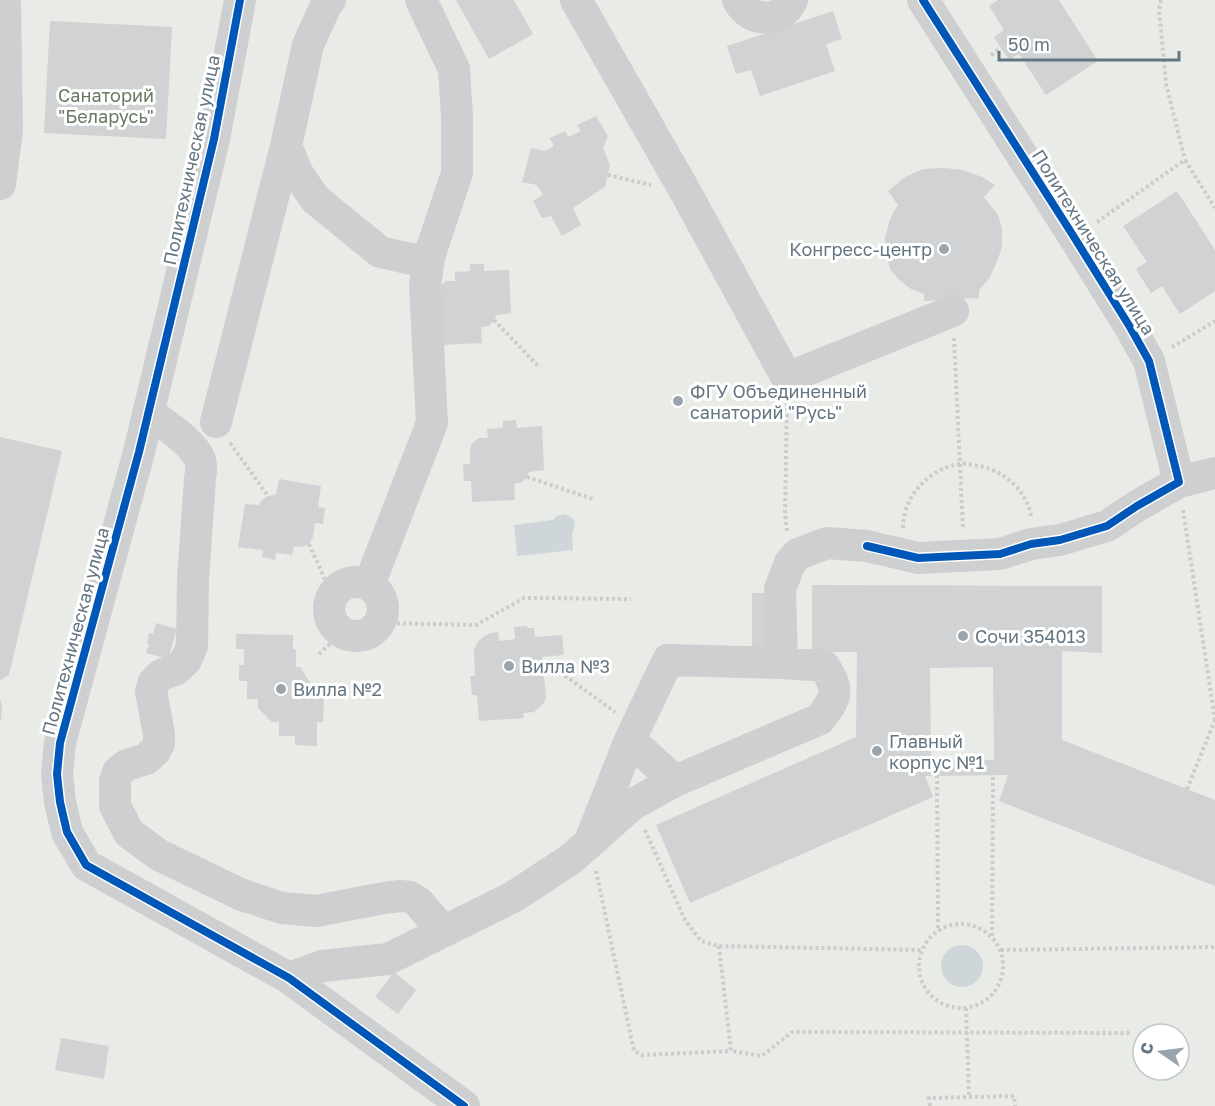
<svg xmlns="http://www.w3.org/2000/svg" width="1215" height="1106" font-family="'Golos Text',sans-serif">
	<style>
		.green { fill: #e8ebe6; fill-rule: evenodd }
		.water { fill: #ced6d9 }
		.building { fill: #d0d2d3; fill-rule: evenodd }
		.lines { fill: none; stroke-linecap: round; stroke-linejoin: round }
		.path { stroke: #cbcccd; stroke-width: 4; stroke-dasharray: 3 3; stroke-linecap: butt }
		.minor { stroke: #cecfd0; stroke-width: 32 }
		.cycleway-casing { stroke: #fff; stroke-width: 11 }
		.cycleway { stroke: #0057b8; stroke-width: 8 }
		.poi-dot { fill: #99a4ac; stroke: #fff; stroke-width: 2 }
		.labels { text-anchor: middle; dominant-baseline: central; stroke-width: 6; stroke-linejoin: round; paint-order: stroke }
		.park-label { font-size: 18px; fill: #687a64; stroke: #fff }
		.street-label { font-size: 18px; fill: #657683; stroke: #fff }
		.poi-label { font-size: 18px; fill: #657683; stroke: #fff; text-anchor: start }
	</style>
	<rect width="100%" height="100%" fill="#f9f9f9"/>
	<!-- green -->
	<path class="green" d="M 0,0 L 1215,0 L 1215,1106 L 0,1106 ZM 1143,1034 L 1179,1034 L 1179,1070 L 1143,1070 Z"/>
	<!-- water -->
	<path class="water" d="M 564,514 L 569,516 L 574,520 L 575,526 L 572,533 L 573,550 L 517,556 L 514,525 L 553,520 L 557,516 Z
		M941 966a21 21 0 1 1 42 0a21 21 0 1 1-42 0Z"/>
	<!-- building -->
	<path class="building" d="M 456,0 L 514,0 L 533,34 L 489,59 Z
		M 998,0 L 1059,0 L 1098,61 L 1046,95 L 1019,54 L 1009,60 L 994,37 L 1004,30 L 989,6 Z
		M 833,11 L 842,39 L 826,44 L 835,71 L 760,96 L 751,70 L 736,74 L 727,46 Z
		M 50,21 L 172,27 L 166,139 L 44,133 Z
		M 596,116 L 608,136 L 603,148 L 610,165 L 605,187 L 573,208 L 581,225 L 562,236 L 551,216 L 542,218 L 533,201 L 543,195 L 537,185 L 522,182 L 531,148 L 545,151 L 554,146 L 550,138 L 565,131 L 568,137 L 581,131 L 577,125 Z
		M 944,168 L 963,170 L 982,177 L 995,185 L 984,197 L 998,215 L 1002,228 L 1002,247 L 998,259 L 989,279 L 979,290 L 979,298 L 924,301 L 924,294 L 911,289 L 899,280 L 890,269 L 886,253 L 885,239 L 889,222 L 894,211 L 898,205 L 888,191 L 905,177 L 923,169 Z
		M 1177,191 L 1215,250 L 1215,291 L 1180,314 L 1162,286 L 1151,293 L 1136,269 L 1147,262 L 1123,226 Z
		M 470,264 L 484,264 L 484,271 L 509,270 L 511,313 L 496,315 L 494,320 L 489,326 L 481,327 L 482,343 L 439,345 L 440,286 L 446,281 L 455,281 L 455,272 L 470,271 Z
		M 516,420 L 517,428 L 542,426 L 544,470 L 529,472 L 527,477 L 522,482 L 514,484 L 515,500 L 472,502 L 471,481 L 464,481 L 463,464 L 470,464 L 470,451 L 471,445 L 475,441 L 479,438 L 488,438 L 487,429 L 503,428 L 503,421 Z
		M 0,437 L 62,451 L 9,675 L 0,680 Z
		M 279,479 L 321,486 L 318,507 L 325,508 L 323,524 L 315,523 L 313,537 L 309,544 L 302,547 L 294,546 L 292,555 L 276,553 L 275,560 L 262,557 L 263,550 L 238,547 L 245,504 L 259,505 L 262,500 L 268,496 L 276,495 Z
		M 812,585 L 1102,586 L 1102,653 L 1062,651 L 1062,740 L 1215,800 L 1215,886 L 999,801 L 1008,775 L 925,776 L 933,797 L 690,903 L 656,825 L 856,737 L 857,652 L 812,652 ZM 993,667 L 994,760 L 931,761 L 930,668 Z
		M 752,593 L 777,593 L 777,652 L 752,652 Z
		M 156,623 L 177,629 L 168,659 L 146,653 L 149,644 L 147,644 L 149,633 L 153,634 Z
		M 527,626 L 527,628 L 534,628 L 535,637 L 562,635 L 564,655 L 542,657 L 546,697 L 544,703 L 534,712 L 523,713 L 524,718 L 479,721 L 477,695 L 472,695 L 470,676 L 475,676 L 474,650 L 477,643 L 483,637 L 491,633 L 498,632 L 499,641 L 515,639 L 514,627 Z
		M 236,634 L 293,635 L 293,649 L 296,650 L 296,667 L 300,667 L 320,698 L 324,698 L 323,722 L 317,722 L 317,746 L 295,745 L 295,736 L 279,736 L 279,722 L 272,722 L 258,708 L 258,699 L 247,699 L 247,681 L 239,681 L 239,665 L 244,665 L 244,649 L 236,649 Z
		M 0,699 L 2,705 L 1,721 L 0,721 Z
		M 394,972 L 416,990 L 398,1014 L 375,997 Z
		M 61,1038 L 109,1046 L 104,1079 L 55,1070 Z"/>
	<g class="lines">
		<!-- path -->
		<path class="path" d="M 1161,0 L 1159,9 L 1166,84 L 1185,160
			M 991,55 L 1001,48
			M 608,175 L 651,185
			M 1097,222 L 1185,160 L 1215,208
			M 494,320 L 540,368
			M 954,338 L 963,529
			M 1172,347 L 1215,321
			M 230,443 L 268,496
			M 527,477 L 593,499
			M 1183,510 L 1215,720
			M 903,528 C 903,497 928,469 959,464 C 963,463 968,464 973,465 C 1001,468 1026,488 1031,516
			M 787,531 L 785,514 L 787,403
			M 309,544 L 332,595
			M 379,623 L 476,625 L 524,598 L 631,599
			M 319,654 L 342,633
			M 560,672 L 615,712
			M 937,775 L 938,931
			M 1187,789 L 1215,720
			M 645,830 L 685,920 L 701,941 L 719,946 L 923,950
			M 596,871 L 634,1051 L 642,1055 L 731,1051
			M919 966a42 42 0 1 1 84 0a42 42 0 1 1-84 0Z
			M 992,936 L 993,775
			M 719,946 L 731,1051 L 762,1056 L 792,1032 L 1130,1033
			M 1001,950 L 1215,947
			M 966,1008 L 969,1097
			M 930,1106 L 929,1098 L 1014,1096 L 1015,1106"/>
		<!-- minor -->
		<path class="minor" d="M 240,0 L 214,139 L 139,452 L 60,743 L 57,774 L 60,802 L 67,832 L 86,865 L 289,978 L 464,1106
			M 576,0 L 686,193 L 787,378 L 953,311
			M 738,0 C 750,23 781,24 792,0
			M 923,0 L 1074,237 L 1130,327 L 1149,361 L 1179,482
			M 286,146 L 298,174 L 315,199 L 380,252 L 411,259 L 429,257
			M 0,184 L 7,130 L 5,0
			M 148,412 C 163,423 194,443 200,460 C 202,466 201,473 200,479 L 193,579 L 192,646 L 186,660 L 177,669 L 161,675 L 154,682 L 151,691 L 159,734 L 159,743 L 155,751 L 146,759 L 127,765 L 118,772 L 115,781 L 115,806 L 129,833 L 159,855 L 242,895 L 282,908 L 316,911 L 384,898 L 400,896 L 410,897 L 419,903 L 443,931
			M 216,422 L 286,146 L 308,45 L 326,5 L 330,0
			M329 609a27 27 0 1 1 54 0a27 27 0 1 1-54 0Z
			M 369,585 L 432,423 L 425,286 L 429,257 L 457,173 L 457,117 L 454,69 L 421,0
			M 782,663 L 780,589 L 790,563 L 798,554 L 827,543 L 867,546 L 918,558 L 1000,554 L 1031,544 L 1060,540 L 1107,526 L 1137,506 L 1179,482 L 1215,473
			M 630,740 L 675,781
			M 289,978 L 322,966 L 388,959 L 513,897 L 571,859 L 633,804 L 675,781 L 820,719 C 837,696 840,692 824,666 L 782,663 L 668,660 L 630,740 L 590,841"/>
		<defs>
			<path id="cycleway" d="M 240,0 L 214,139 L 139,452 L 60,743 L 57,774 L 60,802 L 67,832 L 86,865 L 289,978 L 464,1106
				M 867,546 L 918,558 L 1000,554 L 1031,544 L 1060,540 L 1107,526 L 1137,506 L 1179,482 L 1149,361 L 1130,327 L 1074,237 L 923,0"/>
		</defs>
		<!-- cycleway casing -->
		<use href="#cycleway" class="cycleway-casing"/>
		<!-- cycleway -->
		<use href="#cycleway" class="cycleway"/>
	</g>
	<!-- markers -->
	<g class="poi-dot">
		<circle cx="944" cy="249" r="6"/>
		<circle cx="678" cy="401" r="6"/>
		<circle cx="963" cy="636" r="6"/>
		<circle cx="509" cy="666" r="6"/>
		<circle cx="281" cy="689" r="6"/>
		<circle cx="877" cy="751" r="6"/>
	</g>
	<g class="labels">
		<!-- park labels -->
		<g class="park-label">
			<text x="106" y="95">Санаторий<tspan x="106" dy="21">"Беларусь"</tspan></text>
		</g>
		<!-- street labels -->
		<g class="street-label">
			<text transform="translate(191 160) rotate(-78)">Политехническая улица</text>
			<text transform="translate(1094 242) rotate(58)">Политехническая улица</text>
			<text transform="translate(75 631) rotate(-75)">Политехническая улица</text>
		</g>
		<!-- poi labels -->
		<g class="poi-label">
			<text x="932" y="249" text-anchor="end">Конгресс-центр</text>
			<text x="690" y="391">ФГУ Объединенный<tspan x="690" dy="21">санаторий "Русь"</tspan></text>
			<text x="975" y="636">Сочи 354013</text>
			<text x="521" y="666">Вилла №3</text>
			<text x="293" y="689">Вилла №2</text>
			<text x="889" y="741">Главный<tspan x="889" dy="21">корпус №1</tspan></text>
		</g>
	</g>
	<!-- north arrow -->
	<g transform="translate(1161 1052) rotate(284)"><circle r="28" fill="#ffffff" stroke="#c1c8cd" stroke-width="1.5"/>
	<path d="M0-4.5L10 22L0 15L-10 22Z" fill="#99a4ac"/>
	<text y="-9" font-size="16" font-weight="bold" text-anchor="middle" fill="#657683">С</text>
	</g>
	<!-- scale -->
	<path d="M999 51v9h180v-9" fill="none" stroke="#657683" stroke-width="3"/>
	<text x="1008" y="51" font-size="18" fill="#657683" stroke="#ffffff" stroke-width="4.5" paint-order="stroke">50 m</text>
</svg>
